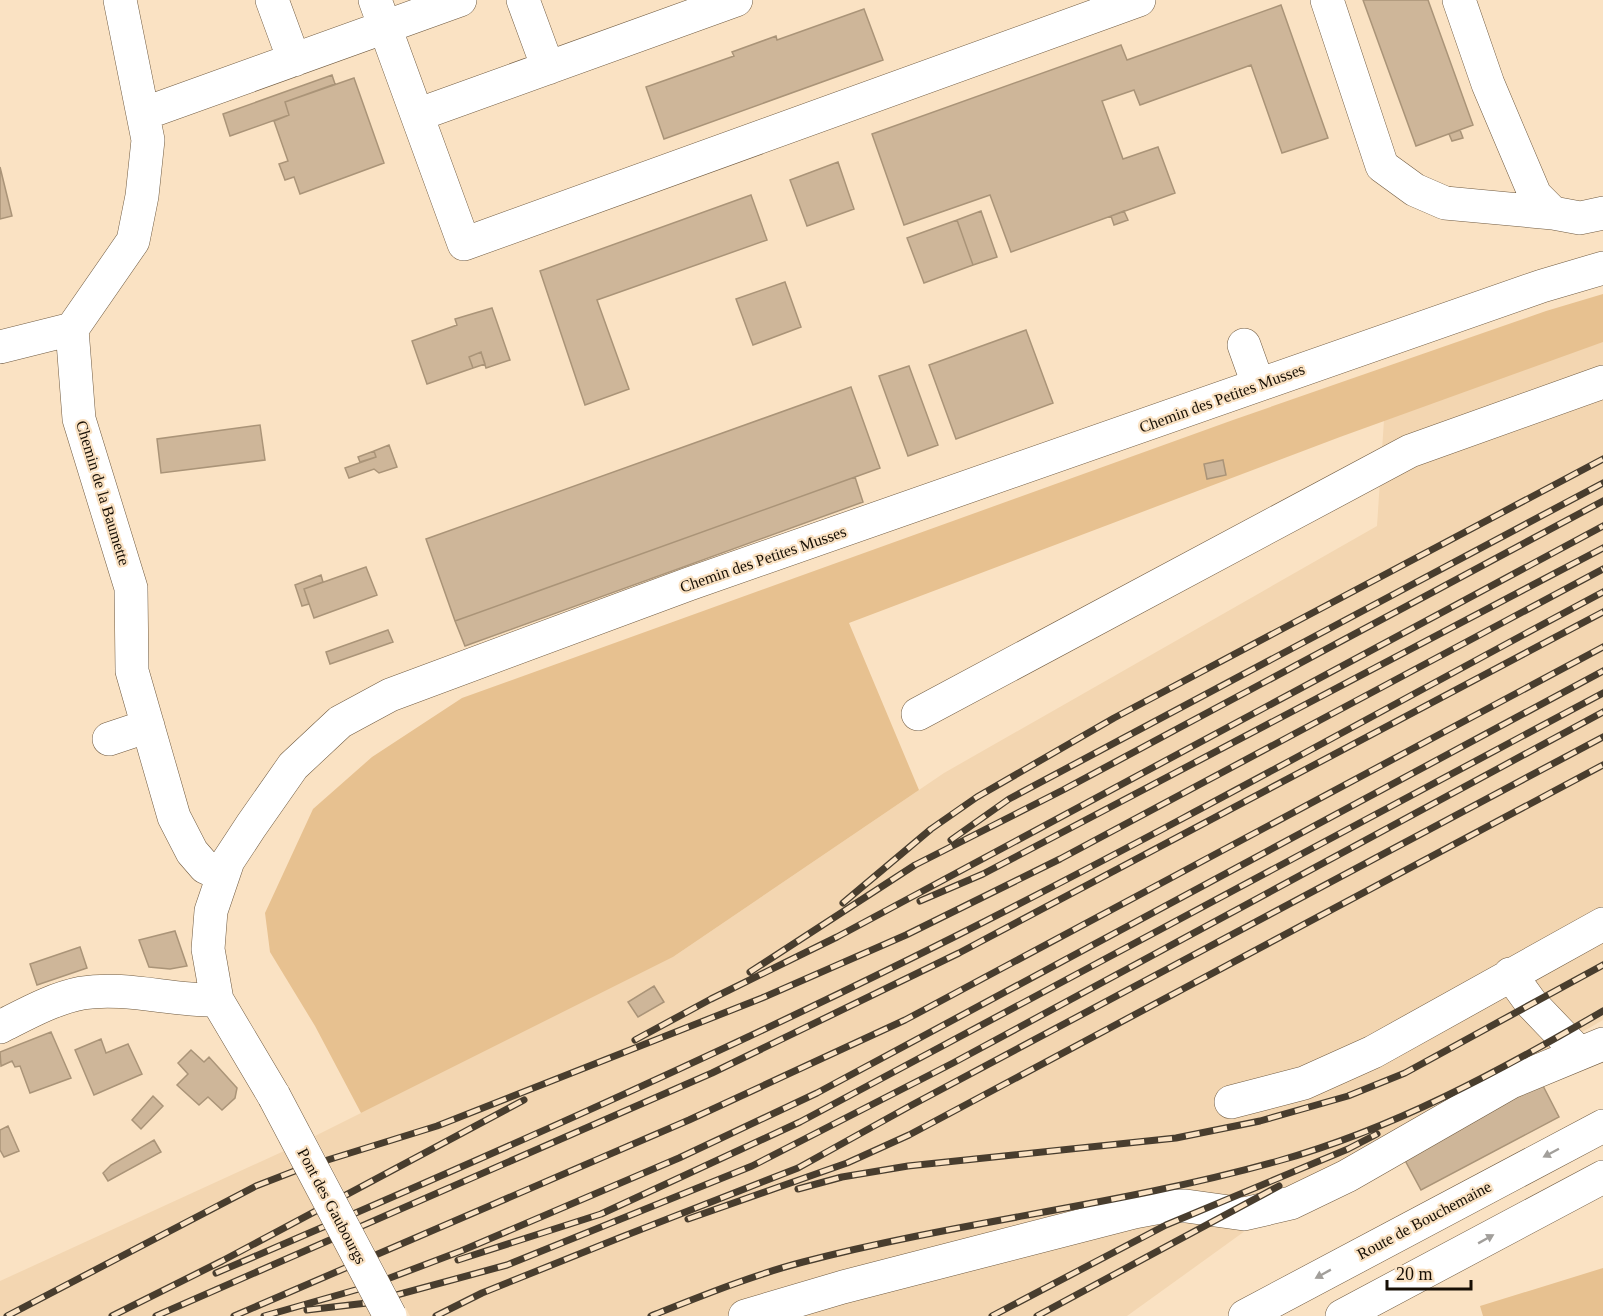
<svg xmlns="http://www.w3.org/2000/svg" width="1603" height="1316" font-family="'Times New Roman',serif">
	<style>
		.built { fill: #f3d6b1 }
		.green { fill: #e7c190 }
		.building { fill: #ceb699; stroke: #aa9478; stroke-width: 1.5 }
		.lines { fill: none; stroke-linecap: round; stroke-linejoin: round }
		.minor-casing { stroke: #6f5a40; stroke-width: 34 }
		.minor { stroke: #fff; stroke-width: 33 }
		.rail-casing { stroke: #483d2e; stroke-width: 7 }
		.rail { stroke: #fae2c3; stroke-width: 4.5; stroke-dasharray: 14; stroke-linecap: butt }
		.minor-bridge-casing { stroke: #6f5a40; stroke-width: 34; stroke-linecap: butt }
		.minor-bridge { stroke: #fff; stroke-width: 33 }
		.oneway { fill: #a29f9b }
		.labels { text-anchor: middle; dominant-baseline: central; stroke-width: 4.5; stroke-linejoin: round; paint-order: stroke }
		.street-label { font-size: 16px; fill: #170f05; stroke: #fae2c3 }
	</style>
	<rect width="100%" height="100%" fill="#fae2c3"/>
	<!-- built -->
	<path class="built" d="M 1603,337 L 1603,1020 L 1277,1208 L 1127,1316 L 410,1316 L 315,1136 L 673,957 L 944,773 L 1377,526 L 1384,420 Z
		M 284,1151 L 371,1316 L 0,1316 L 0,1281 Z"/>
	<!-- green -->
	<path class="green" d="M 1603,294 L 1603,342 L 1340,437 L 849,623 L 919,790 L 673,957 L 361,1113 L 315,1026 L 270,952 L 265,913 L 313,809 L 372,757 L 462,698 L 1233,420 L 1546,311 Z
		M 1603,1268 L 1603,1316 L 1483,1316 L 1480,1306 Z"/>
	<!-- building -->
	<path class="building" d="M 1363,0 L 1428,0 L 1473,125 L 1416,146 Z
		M 1281,5 L 1328,138 L 1282,153 L 1251,65 L 1140,105 L 1134,90 L 1102,101 L 1123,159 L 1158,147 L 1175,193 L 1011,252 L 990,195 L 904,225 L 872,134 L 1121,45 L 1127,60 Z
		M 864,9 L 883,60 L 664,139 L 646,87 L 734,56 L 732,52 L 776,36 L 777,40 Z
		M 332,75 L 335,84 L 285,102 L 289,115 L 230,136 L 223,114 Z
		M 354,78 L 384,163 L 300,194 L 294,177 L 285,180 L 279,164 L 288,161 L 274,121 L 289,115 L 285,102 Z
		M 1460,130 L 1463,138 L 1452,141 L 1449,134 Z
		M 838,162 L 854,209 L 807,226 L 790,180 Z
		M 0,167 L 12,216 L 0,219 Z
		M 751,195 L 767,240 L 597,300 L 629,389 L 585,405 L 540,271 Z
		M 981,211 L 997,257 L 973,265 L 957,220 Z
		M 1124,211 L 1128,220 L 1114,225 L 1111,216 Z
		M 957,220 L 973,265 L 924,283 L 907,238 Z
		M 785,282 L 801,327 L 753,345 L 736,299 Z
		M 492,308 L 510,360 L 486,368 L 481,352 L 469,357 L 473,368 L 427,384 L 412,341 L 457,325 L 455,319 Z
		M 1026,330 L 1053,403 L 956,439 L 929,365 Z
		M 481,352 L 485,364 L 473,368 L 469,357 Z
		M 909,366 L 938,445 L 908,456 L 879,376 Z
		M 851,387 L 880,468 L 455,621 L 426,539 Z
		M 260,425 L 265,460 L 161,473 L 157,439 Z
		M 389,445 L 397,467 L 379,473 L 374,469 L 349,478 L 345,468 L 376,457 L 374,451 Z
		M 374,451 L 376,457 L 360,462 L 358,457 Z
		M 1223,460 L 1226,475 L 1207,479 L 1204,464 Z
		M 855,477 L 863,502 L 465,646 L 455,621 Z
		M 366,567 L 377,595 L 314,618 L 304,589 Z
		M 321,575 L 323,582 L 304,589 L 309,604 L 302,606 L 295,585 Z
		M 388,630 L 393,642 L 330,664 L 326,652 Z
		M 175,931 L 187,966 L 170,969 L 149,967 L 139,940 Z
		M 80,947 L 87,968 L 37,985 L 30,964 Z
		M 654,986 L 664,1002 L 638,1017 L 628,1002 Z
		M 51,1032 L 71,1078 L 30,1093 L 20,1066 L 15,1067 L 12,1061 L 1,1066 L 0,1052 Z
		M 101,1039 L 106,1053 L 128,1044 L 142,1074 L 94,1095 L 75,1050 Z
		M 191,1050 L 204,1062 L 209,1057 L 237,1088 L 235,1098 L 222,1110 L 208,1097 L 199,1105 L 177,1085 L 188,1074 L 178,1063 Z
		M 1539,1078 L 1559,1117 L 1421,1190 L 1400,1151 Z
		M 153,1096 L 163,1106 L 141,1129 L 132,1120 Z
		M 8,1126 L 19,1151 L 4,1157 L 0,1150 L 0,1130 Z
		M 154,1140 L 161,1152 L 108,1181 L 103,1173 L 111,1165 Z"/>
	<g class="lines">
		<defs>
			<path id="minor" d="M 120,0 L 148,140 L 142,196 L 133,241 L 72,329 L 79,419 L 131,588 L 132,671 L 174,817 L 192,852 L 205,867 L 222,875
				M 272,0 L 294,60
				M 375,0 L 464,244 L 1139,0
				M 523,0 L 548,68
				M 1327,0 L 1382,166 L 1415,190 L 1445,203 L 1553,213 L 1580,218 L 1603,213
				M 1459,0 L 1488,84 L 1535,195 L 1553,213
				M 143,114 L 460,0
				M 417,115 L 736,0
				M 1244,345 L 1258,384
				M 0,347 L 72,329
				M 918,714 L 1410,451 L 1603,382
				M 109,739 L 148,726
				M 1510,974 L 1531,1003 L 1578,1052
				M 0,1027 C 26,1014 52,999 82,993 C 126,986 172,1001 217,1000
				M 274,1096 L 217,1000 L 208,949 L 211,911 L 228,861 L 251,826 L 293,766 L 340,722 L 390,695 L 689,584 L 1542,286 L 1603,268
				M 1231,1102 L 1304,1083 L 1373,1052 L 1603,924
				M 745,1316 L 843,1287 L 1134,1212 L 1166,1206 L 1186,1206 L 1244,1214 L 1291,1203 L 1347,1176 L 1511,1082 L 1603,1044
				M 1245,1316 L 1603,1126
				M 1342,1316 L 1603,1177"/>
		</defs>
		<!-- minor casing -->
		<use href="#minor" class="minor-casing"/>
		<!-- minor -->
		<use href="#minor" class="minor"/>
		<defs>
			<path id="rail" d="M 951,840 L 1009,799 L 1603,483
				M 920,901 L 983,874 L 1603,548
				M 843,903 L 931,829 L 977,797 L 1114,718 L 1603,459
				M 750,972 L 915,865 L 1063,790 L 1603,501
				M 635,1040 L 711,999 L 837,937 L 1603,526
				M 798,1189 L 842,1177 L 908,1166 L 1176,1138 L 1260,1121 L 1348,1096 L 1405,1073 L 1603,965
				M 688,1219 L 847,1163 L 909,1135 L 1603,765
				M 458,1260 L 601,1214 L 800,1122 L 1603,693
				M 216,1273 C 464,1167 711,1059 952,938 C 1171,828 1386,708 1603,592
				M 307,1310 L 367,1303 L 507,1265 L 752,1166 L 953,1063 L 1603,712
				M 7,1316 L 256,1186 L 305,1167 L 437,1126 L 762,998 L 906,935 L 1060,859 L 1603,569
				M 112,1316 L 222,1261 L 524,1100
				M 156,1316 L 712,1073 L 959,953 L 1603,612
				M 234,1316 L 689,1120 L 905,1020 L 1603,647
				M 264,1316 L 366,1287 L 461,1251 L 679,1158 L 817,1093 L 1603,671
				M 436,1316 L 482,1293 L 619,1238 L 798,1168 L 910,1106 L 1603,737
				M 651,1316 C 699,1297 753,1275 803,1262 C 960,1221 1122,1205 1278,1161 C 1393,1129 1500,1071 1603,1011
				M 992,1316 L 1166,1225 L 1348,1149 L 1377,1134
				M 1037,1316 L 1279,1186"/>
		</defs>
		<!-- rail casing -->
		<use href="#rail" class="rail-casing"/>
		<!-- rail -->
		<use href="#rail" class="rail"/>
		<defs>
			<path id="minor-bridge" d="M 274,1096 L 390,1316"/>
		</defs>
		<!-- minor-bridge casing -->
		<use href="#minor-bridge" class="minor-bridge-casing"/>
		<!-- minor-bridge -->
		<use href="#minor-bridge" class="minor-bridge"/>
	</g>
	<!-- one-way arrows -->
	<defs><path id="oneway-solid" d="M-6-.8H1V-3.2L6.5 0L1 3.2V.8H-6Z" transform="scale(1.5)"/></defs>
	<g class="oneway">
		<use href="#oneway-solid" transform="translate(1551 1153) rotate(152)"/>
		<use href="#oneway-solid" transform="translate(1486 1239) rotate(-29)"/>
		<use href="#oneway-solid" transform="translate(1323 1274) rotate(151)"/>
	</g>
	<g class="labels">
		<!-- street labels -->
		<g class="street-label">
			<text transform="translate(1222 398) rotate(-20)">Chemin des Petites Musses</text>
			<text transform="translate(103 493) rotate(73)">Chemin de la Baumette</text>
			<text transform="translate(763 559) rotate(-19)">Chemin des Petites Musses</text>
			<text transform="translate(332 1206) rotate(62)">Pont des Gaubourgs</text>
			<text transform="translate(1424 1220) rotate(-28)">Route de Bouchemaine</text>
		</g>
	</g>
	<!-- scale -->
	<path d="M1387 1280v9h84v-9" fill="none" stroke="#170f05" stroke-width="3"/>
	<text x="1396" y="1280" font-size="18" fill="#170f05" stroke="#fae2c3" stroke-width="4.5" paint-order="stroke">20 m</text>
</svg>
